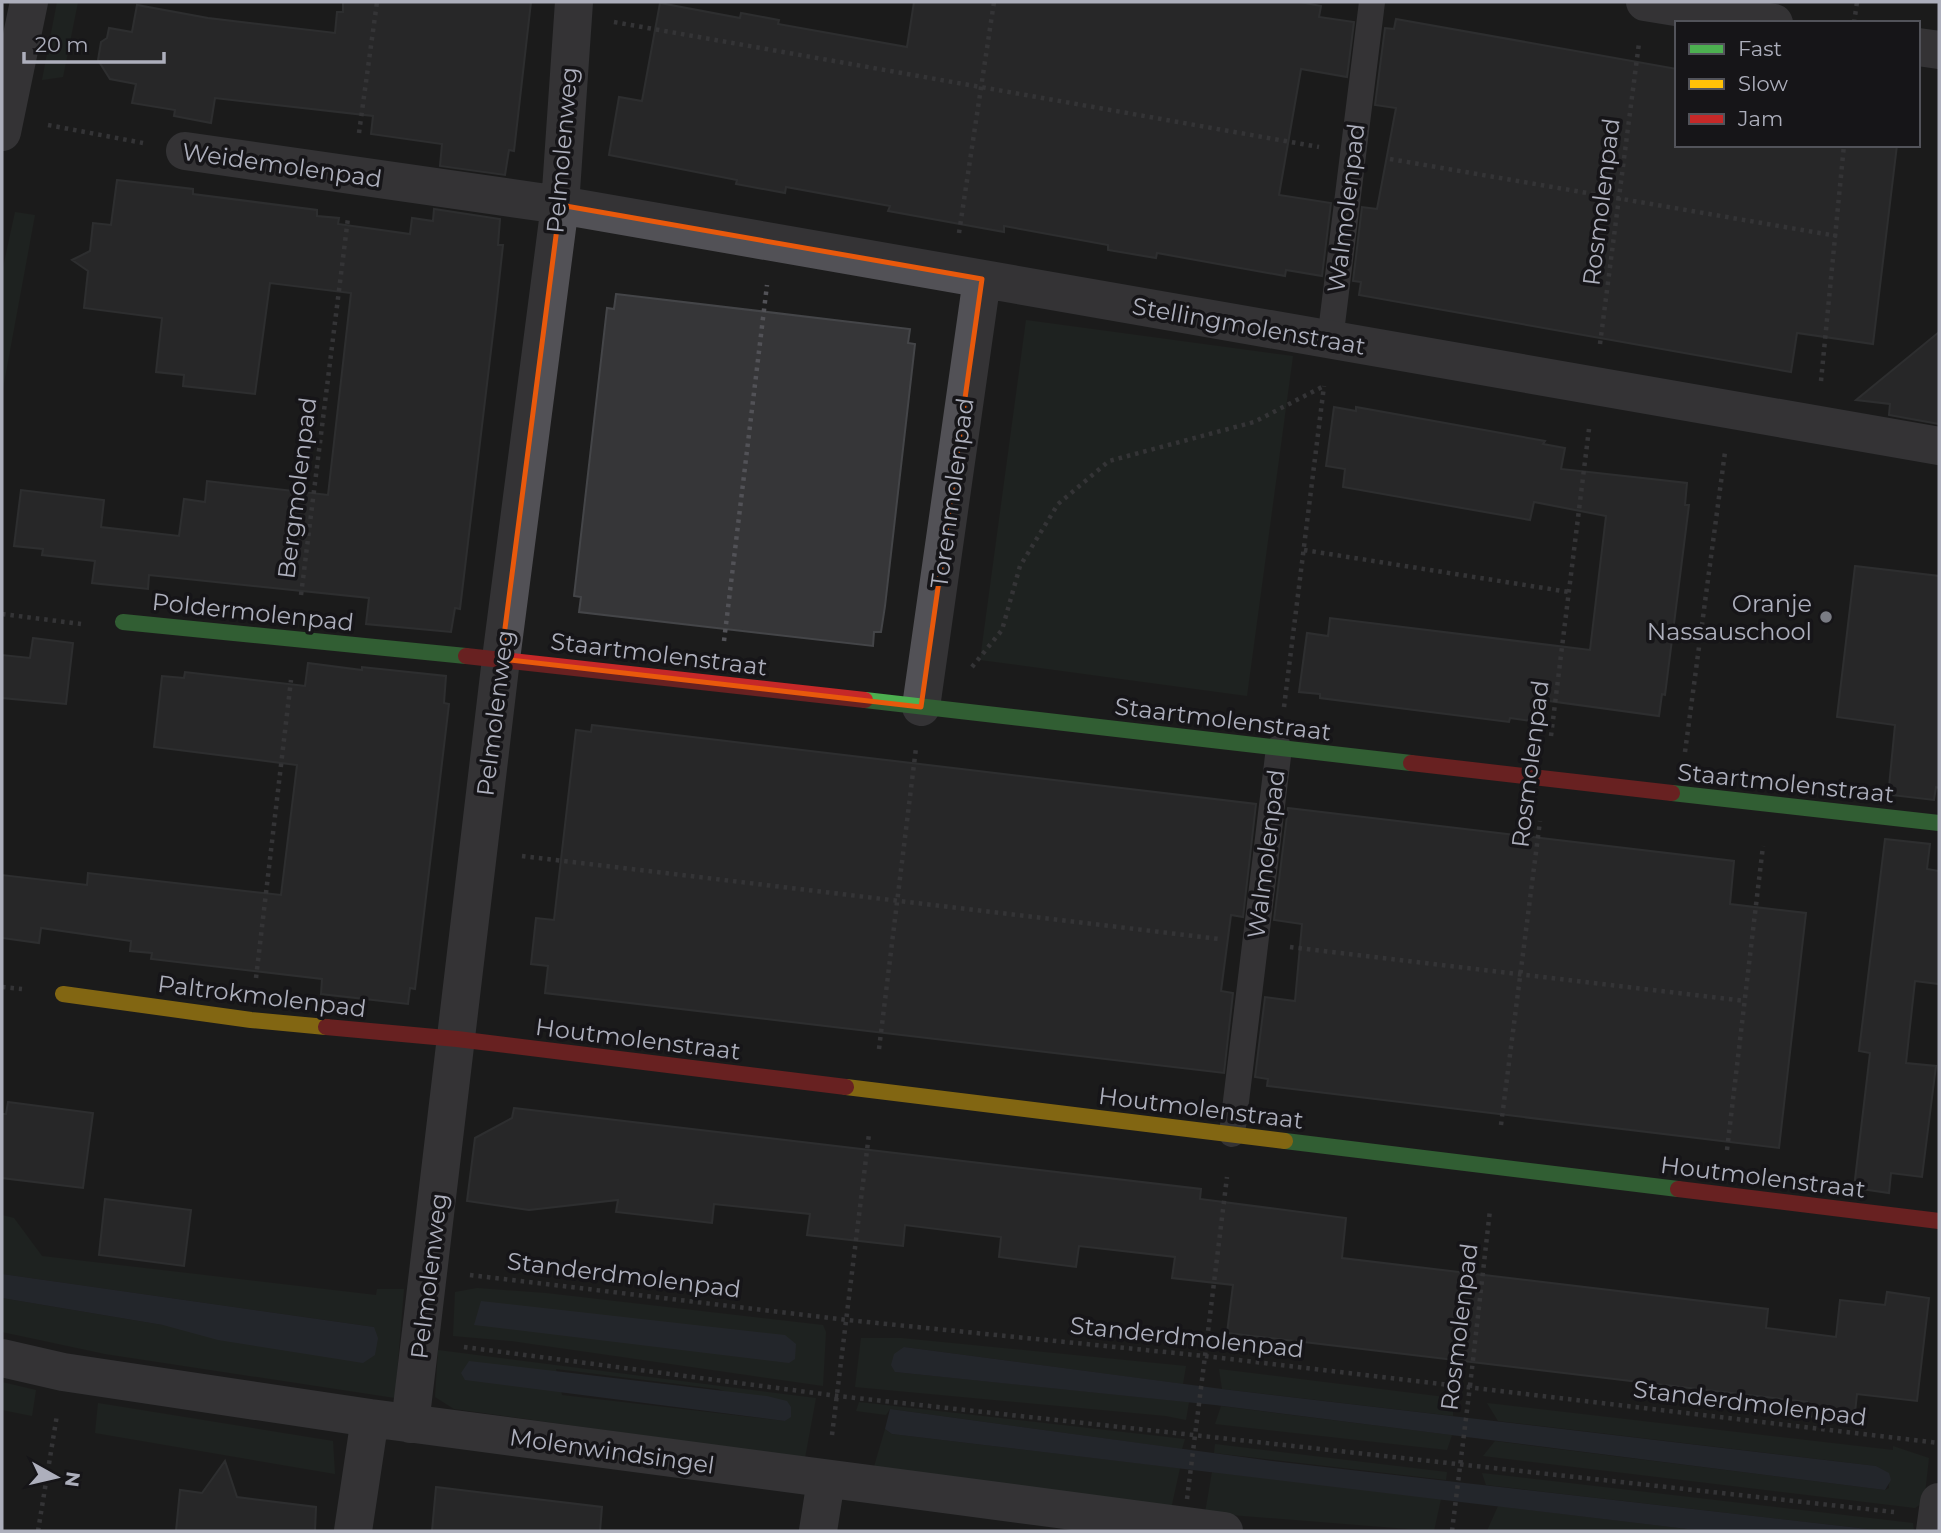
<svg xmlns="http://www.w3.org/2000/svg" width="1941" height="1533" font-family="Montserrat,sans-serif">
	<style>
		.green { fill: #232b26; fill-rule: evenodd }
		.water { fill: #2e343f }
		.building { fill: #363638; stroke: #444548; stroke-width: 2 }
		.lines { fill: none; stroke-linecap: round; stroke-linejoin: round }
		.path { stroke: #525257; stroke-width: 4.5; stroke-dasharray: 3.5 5; stroke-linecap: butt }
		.lane { stroke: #525156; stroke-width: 26 }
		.street { stroke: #525156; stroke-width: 38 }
		.fast { stroke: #4caf50; stroke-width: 16 }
		.slow { stroke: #ffc107; stroke-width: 16 }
		.jam { stroke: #c62828; stroke-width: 16 }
		.path-bridge { stroke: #525257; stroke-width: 4.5; stroke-dasharray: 3.5 5; stroke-linecap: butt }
		.marked { fill: none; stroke: #e8590c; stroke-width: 5; stroke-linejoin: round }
		.poi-dot { fill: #7a7c84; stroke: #161518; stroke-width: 2.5 }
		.labels { text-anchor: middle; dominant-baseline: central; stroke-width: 7; stroke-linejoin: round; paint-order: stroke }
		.street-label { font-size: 24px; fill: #adafbc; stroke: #161518 }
		.poi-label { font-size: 24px; fill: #adafbc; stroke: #161518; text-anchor: end }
	</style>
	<rect width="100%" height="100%" fill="#1c1c1c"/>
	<!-- green -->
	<path class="green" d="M 57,2 L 78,2 L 63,77 L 42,80 Z
		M 15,212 L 35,215 L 2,394 L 2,272 Z
		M 1026,320 L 1293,356 L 1247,696 L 980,660 Z
		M 2,1215 L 14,1218 L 42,1256 L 376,1295 L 377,1289 L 404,1289 L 395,1398 L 105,1354 L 2,1332 L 2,1298 L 163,1325 L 374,1327 L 2,1274 Z
		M 477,1288 L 546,1293 L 823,1325 L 826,1332 L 823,1386 L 511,1341 L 453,1336 L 455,1292 Z
		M 861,1338 L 901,1338 L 1186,1366 L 1183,1384 L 904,1347 L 895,1372 L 1189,1402 L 1186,1420 L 1166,1416 L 855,1387 Z
		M 438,1350 L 816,1398 L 805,1458 L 454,1409 L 435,1397 ZM 556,1369 L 718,1389 L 791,1416 L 785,1421 L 562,1395 Z
		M 1219,1369 L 1453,1398 L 1453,1416 L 1222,1389 Z
		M 2,1382 L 36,1390 L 32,1416 L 2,1410 Z
		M 859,1402 L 1185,1439 L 1182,1449 L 890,1409 L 886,1415 L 856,1411 Z
		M 98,1403 L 333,1441 L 335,1474 L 95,1433 Z
		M 1487,1403 L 1893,1450 L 1893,1446 L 1929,1458 L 1924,1502 L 1915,1508 L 1483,1456 L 1495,1441 L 1885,1490 L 1889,1488 L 1888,1473 L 1876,1466 L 1498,1421 Z
		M 1221,1406 L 1452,1435 L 1447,1450 L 1215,1424 Z
		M 885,1429 L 892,1434 L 1180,1468 L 1171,1509 L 873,1470 Z
		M 1215,1444 L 1447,1472 L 1446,1480 L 1214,1453 Z
		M 1212,1472 L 1441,1499 L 1434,1531 L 1205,1513 Z
		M 1482,1473 L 1913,1523 L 1914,1531 L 1885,1531 L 1486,1485 Z
		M 1498,1506 L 1704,1531 L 1487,1531 Z"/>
	<!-- water -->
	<path class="water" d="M 2,1274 L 374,1327 L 378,1338 L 375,1355 L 363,1363 L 218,1340 L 163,1325 L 2,1298 Z
		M 481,1301 L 785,1335 L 796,1344 L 795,1359 L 789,1363 L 474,1325 Z
		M 904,1347 L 1222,1389 L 1876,1466 L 1889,1473 L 1891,1480 L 1885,1490 L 1215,1405 L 895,1372 L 891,1365 L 894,1354 Z
		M 469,1361 L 767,1396 L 787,1401 L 791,1407 L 791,1417 L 785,1421 L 465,1380 L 461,1373 Z
		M 890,1409 L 1272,1461 L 1885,1531 L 1704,1531 L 892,1434 L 885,1429 Z"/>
	<!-- building -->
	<path class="building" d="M 343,2 L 531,2 L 514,151 L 509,150 L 505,175 L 440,166 L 442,144 L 371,134 L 373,116 L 215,98 L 211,123 L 174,116 L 175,110 L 132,103 L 136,84 L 110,79 L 98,60 L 101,42 L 107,38 L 109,28 L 132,32 L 137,5 L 208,18 L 335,33 L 337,12 L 343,12 Z
		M 914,2 L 1300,2 L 1321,6 L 1319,17 L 1354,22 L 1347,77 L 1301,69 L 1279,195 L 1331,203 L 1322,276 L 1286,270 L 1285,276 L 1157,253 L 1156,258 L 1108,250 L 1108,245 L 1004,226 L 1004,232 L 888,211 L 890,206 L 786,187 L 785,193 L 736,184 L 737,180 L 609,155 L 619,97 L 642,101 L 660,3 L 740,18 L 741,13 L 779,20 L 778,24 L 907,47 Z
		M 1396,19 L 1677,69 L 1677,145 L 1897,145 L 1873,344 L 1797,333 L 1791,372 L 1359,295 L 1361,282 L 1353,281 L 1362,207 L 1377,209 L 1396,108 L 1375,105 L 1385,28 L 1394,29 Z
		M 117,180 L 193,189 L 193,194 L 317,210 L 317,216 L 339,218 L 338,224 L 410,234 L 412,218 L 433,221 L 434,209 L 500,219 L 498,245 L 503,245 L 496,309 L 460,609 L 455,608 L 451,632 L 366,624 L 369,598 L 149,575 L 148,589 L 92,583 L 95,561 L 42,555 L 43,549 L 14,546 L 21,490 L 104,500 L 101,527 L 179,536 L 184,499 L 205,502 L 207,481 L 328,495 L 351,293 L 270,283 L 255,394 L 183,386 L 184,375 L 156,372 L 162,318 L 84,308 L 88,271 L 72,260 L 90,251 L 93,223 L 111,225 Z
		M 616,294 L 910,329 L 908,343 L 915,344 L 885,606 L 881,632 L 874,632 L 873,646 L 579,612 L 581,597 L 574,596 L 607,308 L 614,309 Z
		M 1939,332 L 1939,424 L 1889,415 L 1890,404 L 1856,400 Z
		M 1334,407 L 1356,411 L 1356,407 L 1545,441 L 1543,444 L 1565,448 L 1561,469 L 1687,483 L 1685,505 L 1689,505 L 1665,695 L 1662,694 L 1659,716 L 1534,699 L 1532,721 L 1510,718 L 1509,722 L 1320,698 L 1320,694 L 1299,692 L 1307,633 L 1328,636 L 1330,618 L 1590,650 L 1606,516 L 1534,502 L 1530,520 L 1343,487 L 1345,469 L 1326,466 Z
		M 1855,566 L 1939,576 L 1939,788 L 1936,787 L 1934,800 L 1891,795 L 1892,788 L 1889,787 L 1895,725 L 1837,717 Z
		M 33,638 L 73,643 L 66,704 L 2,698 L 2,655 L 30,658 Z
		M 308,663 L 362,670 L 362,667 L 446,676 L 444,703 L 449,704 L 415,989 L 410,988 L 408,1004 L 321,994 L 322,979 L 151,959 L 152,953 L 130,951 L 131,941 L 41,928 L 39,943 L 2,938 L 2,875 L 87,885 L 88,873 L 281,895 L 297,765 L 154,747 L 162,676 L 184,678 L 185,672 L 305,686 Z
		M 592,725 L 1256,804 L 1243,917 L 1231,915 L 1221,991 L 1233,993 L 1224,1073 L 545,993 L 548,966 L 531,964 L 536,918 L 554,920 L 576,730 L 591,732 Z
		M 1288,808 L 1734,861 L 1730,904 L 1806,913 L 1779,1148 L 1267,1086 L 1268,1079 L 1255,1077 L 1265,997 L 1295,1001 L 1302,924 L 1274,920 Z
		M 1885,839 L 1930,844 L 1927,869 L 1939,871 L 1939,984 L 1915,981 L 1906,1063 L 1936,1066 L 1922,1177 L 1891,1173 L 1889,1193 L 1854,1188 L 1870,1053 L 1859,1051 Z
		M 8,1102 L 93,1113 L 83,1188 L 2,1178 L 2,1114 L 6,1114 Z
		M 514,1108 L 1201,1189 L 1200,1199 L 1346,1218 L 1342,1258 L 1768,1309 L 1766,1328 L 1836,1337 L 1840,1300 L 1885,1305 L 1887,1292 L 1929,1298 L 1917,1401 L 1857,1394 L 1854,1422 L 1806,1416 L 1807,1402 L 1227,1333 L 1233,1285 L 1172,1278 L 1175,1257 L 1079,1246 L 1076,1267 L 999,1257 L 1001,1237 L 905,1225 L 903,1246 L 807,1235 L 810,1214 L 714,1204 L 712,1223 L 616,1212 L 618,1200 L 529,1210 L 467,1201 L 475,1138 L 512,1118 Z
		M 105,1199 L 191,1210 L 184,1266 L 99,1255 Z
		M 225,1461 L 237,1497 L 316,1507 L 315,1531 L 176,1531 L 180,1490 L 202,1493 Z
		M 436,1487 L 602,1507 L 600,1531 L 432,1531 Z"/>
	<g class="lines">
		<!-- path -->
		<path class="path" d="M 614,22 L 1319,147
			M 1854,23 L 1857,2
			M 48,125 L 143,143
			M 359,133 L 377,2
			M 1390,159 L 1837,236
			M 959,233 L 994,2
			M 1600,344 L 1639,43
			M 1821,381 L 1844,145
			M 1304,550 L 1569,592
			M 301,595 L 348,218
			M 2,614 L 81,624
			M 724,641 L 767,285
			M 972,667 L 1002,630 L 1020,566 L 1058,504 L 1109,461 L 1254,422 L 1324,386
			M 1284,707 L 1324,386
			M 1551,736 L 1589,429
			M 1685,752 L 1725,452
			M 522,856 L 1219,939
			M 1290,947 L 1745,1001
			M 256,978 L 291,680
			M 2,987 L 22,989
			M 879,1049 L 916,748
			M 1501,1125 L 1540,821
			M 1727,1150 L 1763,846
			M 470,1275 L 847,1320 L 1205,1356 L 1939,1443
			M 464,1347 L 838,1396 L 1894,1512
			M 1205,1356 L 1227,1177
			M 1470,1386 L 1490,1210
			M 832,1435 L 869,1134
			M 38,1531 L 57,1415"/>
		<!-- lane -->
		<path class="lane" d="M 1330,340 L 1372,2
			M 1232,1134 L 1279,748"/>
		<!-- street -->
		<path class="street" d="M 1645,2 L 1774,23
			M 1918,47 L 1939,50
			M 2,132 L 29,2
			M 185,151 L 560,205 L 1939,446
			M 921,707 L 982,279
			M 2,1358 L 63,1372 L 370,1418 L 1224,1531
			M 410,1424 L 501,659 L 560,205 L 574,2
			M 353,1531 L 370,1418
			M 818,1531 L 826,1480
			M 1935,1531 L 1939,1502"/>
		<!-- fast -->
		<path class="fast" d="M 123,622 L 466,656
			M 865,700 L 1411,763
			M 1672,793 L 1939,823
			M 1285,1141 L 1678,1189"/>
		<!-- slow -->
		<path class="slow" d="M 63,994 L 251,1020 L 326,1027
			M 846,1087 L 1285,1141"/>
		<!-- jam -->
		<path class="jam" d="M 466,656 L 865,700
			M 1411,763 L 1672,793
			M 326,1027 L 457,1039 L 846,1087
			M 1678,1189 L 1939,1221"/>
		<!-- path-bridge -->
		<path class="path-bridge" d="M 1187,1499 L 1205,1356
			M 1452,1531 L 1470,1386"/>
	</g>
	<!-- marked area -->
	<path d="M0 0H1941V1533H0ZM 560,205 L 982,279 L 921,707 L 501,659 Z" fill="#1c1c1c" fill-opacity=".55" fill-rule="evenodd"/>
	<path class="marked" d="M 560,205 L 982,279 L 921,707 L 501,659 Z"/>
	<!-- markers -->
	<circle class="poi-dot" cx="1826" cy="617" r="7"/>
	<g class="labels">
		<!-- street labels -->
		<g class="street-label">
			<text transform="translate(562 150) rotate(-85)">Pelmolenweg</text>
			<text transform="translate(282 165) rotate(8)">Weidemolenpad</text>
			<text transform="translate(1601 202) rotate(-83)">Rosmolenpad</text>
			<text transform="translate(1346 208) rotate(-83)">Walmolenpad</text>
			<text transform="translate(1249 326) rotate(10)">Stellingmolenstraat</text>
			<text transform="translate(297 488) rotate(-83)">Bergmolenpad</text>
			<text transform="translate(952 493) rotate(-82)">Torenmolenpad</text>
			<text transform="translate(253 612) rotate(6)">Poldermolenpad</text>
			<text transform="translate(659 654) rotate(7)">Staartmolenstraat</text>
			<text transform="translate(495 713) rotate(-83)">Pelmolenweg</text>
			<text transform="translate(1223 719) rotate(7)">Staartmolenstraat</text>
			<text transform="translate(1530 764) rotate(-83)">Rosmolenpad</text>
			<text transform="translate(1786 783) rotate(6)">Staartmolenstraat</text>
			<text transform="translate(1266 854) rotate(-83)">Walmolenpad</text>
			<text transform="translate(262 996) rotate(7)">Paltrokmolenpad</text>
			<text transform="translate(638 1039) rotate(7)">Houtmolenstraat</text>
			<text transform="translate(1201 1108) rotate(7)">Houtmolenstraat</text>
			<text transform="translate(1763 1177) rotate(7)">Houtmolenstraat</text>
			<text transform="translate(624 1275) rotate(7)">Standerdmolenpad</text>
			<text transform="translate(429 1276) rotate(-83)">Pelmolenweg</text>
			<text transform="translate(1459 1327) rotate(-83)">Rosmolenpad</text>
			<text transform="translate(1187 1337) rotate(6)">Standerdmolenpad</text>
			<text transform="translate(1750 1403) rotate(7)">Standerdmolenpad</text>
			<text transform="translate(612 1451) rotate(8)">Molenwindsingel</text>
		</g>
		<!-- poi labels -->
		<g class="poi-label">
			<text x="1812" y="603">Oranje<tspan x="1812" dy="28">Nassauschool</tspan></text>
		</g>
	</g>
	<!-- border -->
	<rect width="1941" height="1533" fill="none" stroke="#adafbc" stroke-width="7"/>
	<!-- legend -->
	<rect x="1675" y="21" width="245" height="126" fill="#161518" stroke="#52535a" stroke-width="2"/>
	<rect x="1689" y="44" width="35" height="10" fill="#4caf50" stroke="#52535a" stroke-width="2"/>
	<text x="1738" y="56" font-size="21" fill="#adafbc">Fast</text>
	<rect x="1689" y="79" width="35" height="10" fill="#ffc107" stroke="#52535a" stroke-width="2"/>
	<text x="1738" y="91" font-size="21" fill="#adafbc">Slow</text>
	<rect x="1689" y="114" width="35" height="10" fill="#c62828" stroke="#52535a" stroke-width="2"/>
	<text x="1738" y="126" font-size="21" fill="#adafbc">Jam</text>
	<!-- north arrow -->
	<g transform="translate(56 1477) rotate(98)" stroke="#161518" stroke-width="5" paint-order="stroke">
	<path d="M0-5L12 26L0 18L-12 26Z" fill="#adafbc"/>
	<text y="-10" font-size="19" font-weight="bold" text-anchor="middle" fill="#adafbc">N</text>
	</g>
	<!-- scale -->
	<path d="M24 52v10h140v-10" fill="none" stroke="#adafbc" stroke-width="3.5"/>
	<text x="35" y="52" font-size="21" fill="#adafbc" stroke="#161518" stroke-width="5" paint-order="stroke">20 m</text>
</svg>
